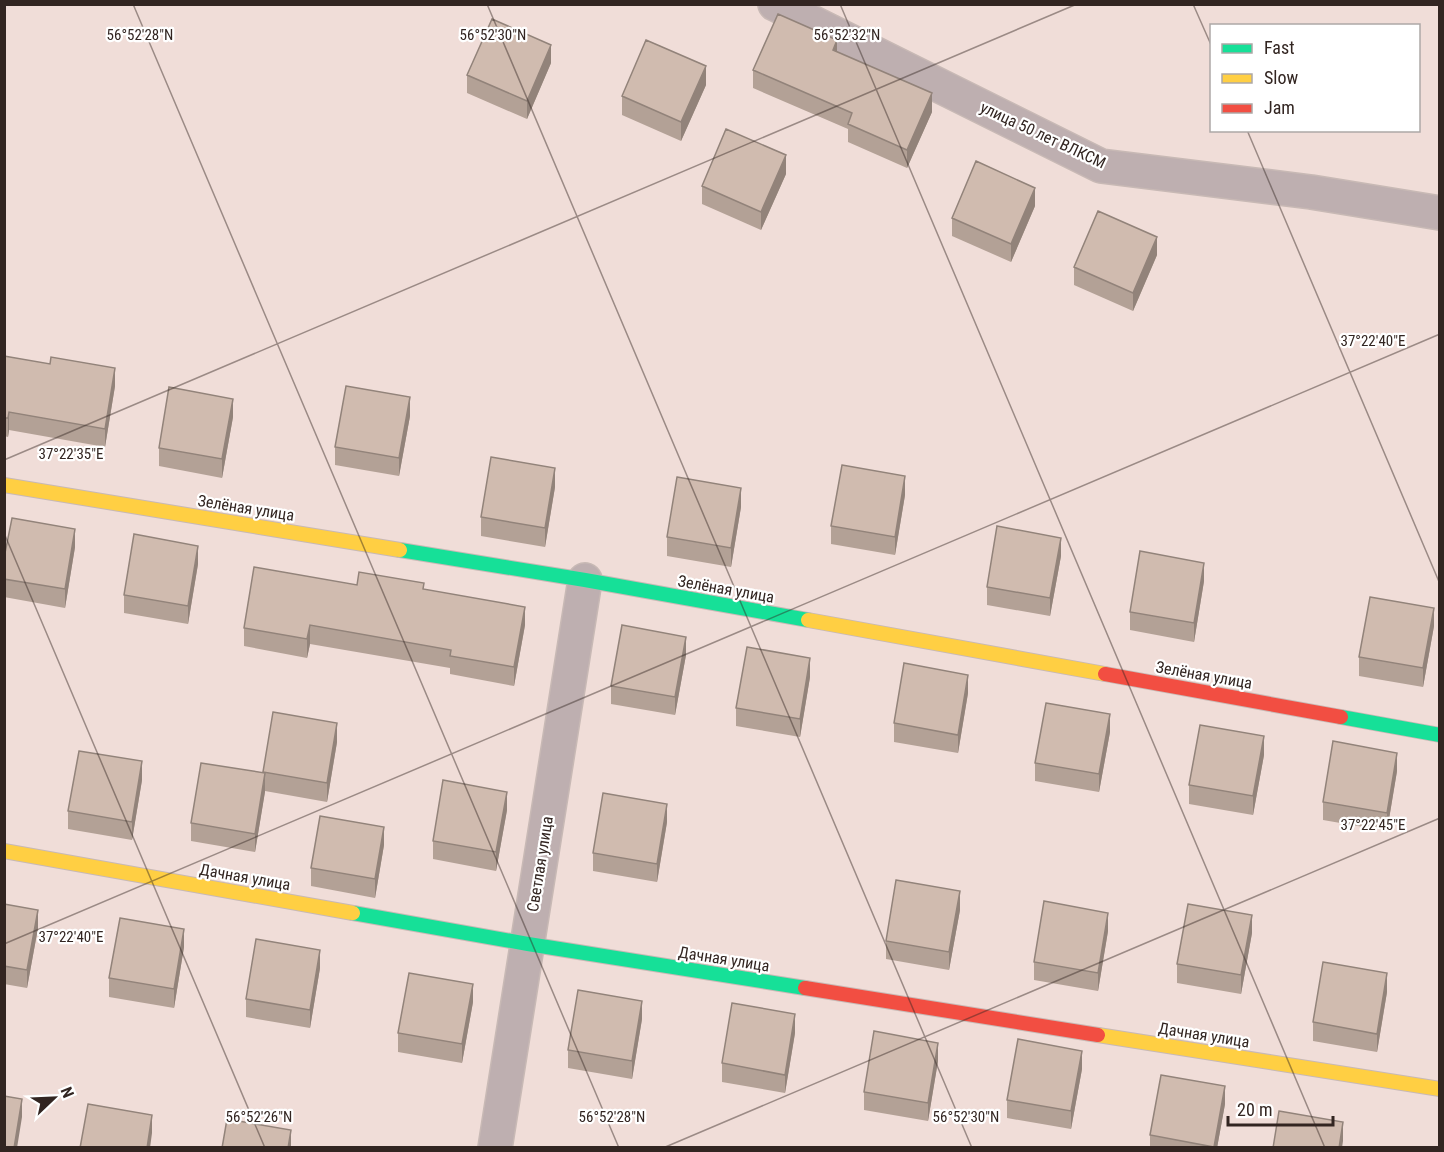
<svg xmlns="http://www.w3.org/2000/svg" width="1444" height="1152" font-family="'Roboto Condensed',sans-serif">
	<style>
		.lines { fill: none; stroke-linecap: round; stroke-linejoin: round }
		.street-casing { stroke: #c8b9b5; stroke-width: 36 }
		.fast-casing { stroke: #c8b9b5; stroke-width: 16 }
		.slow-casing { stroke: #c8b9b5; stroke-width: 16 }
		.jam-casing { stroke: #c8b9b5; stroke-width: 16 }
		.street { stroke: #beafb0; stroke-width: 33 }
		.fast { stroke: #16e098; stroke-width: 14 }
		.slow { stroke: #ffcf43; stroke-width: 14 }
		.jam { stroke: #f24e42; stroke-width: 14 }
		.wall { fill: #b3a196 }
		.shaded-wall { fill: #92837a }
		.building { fill: #d0bbaf; stroke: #92837a; stroke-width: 1.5 }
		.ticks { fill: none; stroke: #322521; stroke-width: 1.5; stroke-opacity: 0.45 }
		.labels { text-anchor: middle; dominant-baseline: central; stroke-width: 4.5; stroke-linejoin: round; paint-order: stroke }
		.street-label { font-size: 16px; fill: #322521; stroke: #fff }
		.ticks-label { font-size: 15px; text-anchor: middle; fill: #322521; stroke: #fff; stroke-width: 4.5; stroke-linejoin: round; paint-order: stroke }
	</style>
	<rect width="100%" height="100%" fill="#f0ddd8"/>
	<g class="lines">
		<defs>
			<path id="street" d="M 775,4 L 1101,166 L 1311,192 L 1440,213
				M 495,1148 L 585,580"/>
			<path id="fast" d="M 400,550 L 585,580 L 808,620
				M 1341,717 L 1440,735
				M 353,913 L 528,944 L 805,988"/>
			<path id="slow" d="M 4,485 L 400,550
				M 808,620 L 1105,674
				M 4,851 L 353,913
				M 1098,1035 L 1440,1089"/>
			<path id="jam" d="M 1105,674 L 1341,717
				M 805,988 L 1098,1035"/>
		</defs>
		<!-- street casing -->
		<use href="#street" class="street-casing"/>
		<!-- fast casing -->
		<use href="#fast" class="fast-casing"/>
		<!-- slow casing -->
		<use href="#slow" class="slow-casing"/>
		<!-- jam casing -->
		<use href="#jam" class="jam-casing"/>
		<!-- street -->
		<use href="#street" class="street"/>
		<!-- fast -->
		<use href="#fast" class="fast"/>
		<!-- slow -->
		<use href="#slow" class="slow"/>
		<!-- jam -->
		<use href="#jam" class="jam"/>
	</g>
	<!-- wall -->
	<path class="wall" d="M 837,52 L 932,112 L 907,168 L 848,142 L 848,129 L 753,88 L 753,70 Z
		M 551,63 L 527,119 L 467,93 L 467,75 Z
		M 706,85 L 681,141 L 622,115 L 622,96 Z
		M 786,174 L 761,230 L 702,204 L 702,186 Z
		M 1035,206 L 1011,262 L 952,236 L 952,218 Z
		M 1157,255 L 1133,311 L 1074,285 L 1074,267 Z
		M 4,356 L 115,386 L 105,447 L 9,430 L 8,437 L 4,436 Z
		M 410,416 L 399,476 L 335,465 L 335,447 Z
		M 233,417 L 222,478 L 159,466 L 159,448 Z
		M 555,487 L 545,547 L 481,536 L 481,517 Z
		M 905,495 L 895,555 L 831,544 L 831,526 Z
		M 741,507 L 731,567 L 667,556 L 667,537 Z
		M 75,547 L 65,608 L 4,597 L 4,558 Z
		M 1061,556 L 1050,616 L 987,605 L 987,587 Z
		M 198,564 L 188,624 L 124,613 L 124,595 Z
		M 1204,581 L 1194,642 L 1130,630 L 1130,612 Z
		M 357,585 L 424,589 L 525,625 L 514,686 L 450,674 L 450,668 L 310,644 L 307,658 L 244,646 L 244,628 Z
		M 1434,626 L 1423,687 L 1359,676 L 1359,657 Z
		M 686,655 L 675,715 L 611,704 L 611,686 Z
		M 810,677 L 800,737 L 736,726 L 736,708 Z
		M 968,693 L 958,753 L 894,742 L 894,723 Z
		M 273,712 L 337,742 L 327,802 L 265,791 L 255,852 L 191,841 L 191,823 L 263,773 Z
		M 1110,732 L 1099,792 L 1035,781 L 1035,763 Z
		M 1264,755 L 1253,815 L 1189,804 L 1189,785 Z
		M 1397,771 L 1387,831 L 1323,820 L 1323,802 Z
		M 142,780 L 132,840 L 68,829 L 68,811 Z
		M 507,810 L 496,871 L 433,859 L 433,841 Z
		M 667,822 L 657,882 L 593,871 L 593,853 Z
		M 384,845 L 375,898 L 311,886 L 311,868 Z
		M 4,904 L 38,928 L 27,988 L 4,984 Z
		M 960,910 L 949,970 L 886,959 L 886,941 Z
		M 1108,931 L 1098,991 L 1034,980 L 1034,962 Z
		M 1252,933 L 1241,994 L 1177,983 L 1177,964 Z
		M 184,947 L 174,1008 L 109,997 L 109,978 Z
		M 320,968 L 310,1028 L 246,1017 L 246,999 Z
		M 1387,992 L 1377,1052 L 1313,1041 L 1313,1022 Z
		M 473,1002 L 462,1063 L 398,1052 L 398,1033 Z
		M 642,1019 L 632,1079 L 568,1068 L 568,1050 Z
		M 795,1033 L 785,1093 L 722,1082 L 722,1063 Z
		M 938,1061 L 928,1121 L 864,1110 L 864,1092 Z
		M 1082,1069 L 1071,1129 L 1007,1118 L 1007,1100 Z
		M 1225,1104 L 1217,1148 L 1150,1148 L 1150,1135 Z"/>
	<!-- shaded-wall -->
	<path class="shaded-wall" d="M 837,40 L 837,58 L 833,50 Z
		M 551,45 L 551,63 L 527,119 L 527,101 Z
		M 706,66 L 706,85 L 681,141 L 681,122 Z
		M 932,93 L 932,112 L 907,168 L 907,150 Z
		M 786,155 L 786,174 L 761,230 L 761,212 Z
		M 1035,188 L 1035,206 L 1011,262 L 1011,244 Z
		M 1157,237 L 1157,255 L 1133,311 L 1133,293 Z
		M 115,368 L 115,386 L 105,447 L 105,429 Z
		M 410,397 L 410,416 L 399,476 L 399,458 Z
		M 233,399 L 233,417 L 222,478 L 222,459 Z
		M 9,412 L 9,430 L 8,437 L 8,418 Z
		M 555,468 L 555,487 L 545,547 L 545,528 Z
		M 905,476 L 905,495 L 895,555 L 895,537 Z
		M 741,488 L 741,507 L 731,567 L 731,548 Z
		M 75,529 L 75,547 L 65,608 L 65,589 Z
		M 1061,538 L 1061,556 L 1050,616 L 1050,598 Z
		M 198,546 L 198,564 L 188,624 L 188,606 Z
		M 1204,563 L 1204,581 L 1194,642 L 1194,623 Z
		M 525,607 L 525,625 L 514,686 L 514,667 Z
		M 1434,608 L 1434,626 L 1423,687 L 1423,668 Z
		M 310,625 L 310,644 L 307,658 L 307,639 Z
		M 686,637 L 686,655 L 675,715 L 675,697 Z
		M 810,658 L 810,677 L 800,737 L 800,719 Z
		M 968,675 L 968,693 L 958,753 L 958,735 Z
		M 1110,714 L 1110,732 L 1099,792 L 1099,774 Z
		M 337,723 L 337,742 L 327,802 L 327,783 Z
		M 1264,736 L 1264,755 L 1253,815 L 1253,796 Z
		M 1397,753 L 1397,771 L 1387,831 L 1387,813 Z
		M 142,761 L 142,780 L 132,840 L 132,822 Z
		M 265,773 L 265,792 L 255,852 L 255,834 Z
		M 507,792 L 507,810 L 496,871 L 496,852 Z
		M 667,804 L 667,822 L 657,882 L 657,864 Z
		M 384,827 L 384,845 L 375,898 L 375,879 Z
		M 960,891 L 960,910 L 949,970 L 949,952 Z
		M 38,910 L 38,928 L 27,988 L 27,970 Z
		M 1108,913 L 1108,931 L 1098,991 L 1098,973 Z
		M 1252,915 L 1252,933 L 1241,994 L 1241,975 Z
		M 184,929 L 184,947 L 174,1008 L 174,989 Z
		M 320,950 L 320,968 L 310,1028 L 310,1010 Z
		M 1387,973 L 1387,992 L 1377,1052 L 1377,1034 Z
		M 473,984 L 473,1002 L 462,1063 L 462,1044 Z
		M 642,1001 L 642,1019 L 632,1079 L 632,1061 Z
		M 795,1014 L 795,1033 L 785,1093 L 785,1075 Z
		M 938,1043 L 938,1061 L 928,1121 L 928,1103 Z
		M 1082,1051 L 1082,1069 L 1071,1129 L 1071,1111 Z
		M 1225,1086 L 1225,1104 L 1217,1148 L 1214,1148 Z
		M 22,1099 L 22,1117 L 17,1148 L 14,1148 Z
		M 152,1115 L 152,1133 L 150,1148 L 147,1148 Z
		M 1343,1122 L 1343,1141 L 1342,1148 L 1339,1148 Z
		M 291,1130 L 291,1148 L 288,1148 Z"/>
	<!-- building -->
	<path class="building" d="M 778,14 L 837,40 L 833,50 L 932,93 L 907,150 L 848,124 L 852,113 L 753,70 Z
		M 492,19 L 551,45 L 527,101 L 467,75 Z
		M 646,40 L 706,66 L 681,122 L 622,96 Z
		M 726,129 L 786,155 L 761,212 L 702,186 Z
		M 976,161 L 1035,188 L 1011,244 L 952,218 Z
		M 1098,211 L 1157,237 L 1133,293 L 1074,267 Z
		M 4,356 L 50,364 L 51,357 L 115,368 L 105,429 L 9,412 L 8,418 L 4,418 Z
		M 346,386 L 410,397 L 399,458 L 335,447 Z
		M 169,387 L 233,399 L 222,459 L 159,448 Z
		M 491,457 L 555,468 L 545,528 L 481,517 Z
		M 842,465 L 905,476 L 895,537 L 831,526 Z
		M 677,477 L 741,488 L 731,548 L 667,537 Z
		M 12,518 L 75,529 L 65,589 L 4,579 L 4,558 Z
		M 997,526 L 1061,538 L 1050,598 L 987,587 Z
		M 134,534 L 198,546 L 188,606 L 124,595 Z
		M 1140,551 L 1204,563 L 1194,623 L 1130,612 Z
		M 254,567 L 357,585 L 359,572 L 424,583 L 423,589 L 525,607 L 514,667 L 450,656 L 451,650 L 310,625 L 307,639 L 244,628 Z
		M 1370,597 L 1434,608 L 1423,668 L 1359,657 Z
		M 622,625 L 686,637 L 675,697 L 611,686 Z
		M 747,647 L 810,658 L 800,719 L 736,708 Z
		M 904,663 L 968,675 L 958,735 L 894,723 Z
		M 1046,703 L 1110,714 L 1099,774 L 1035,763 Z
		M 273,712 L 337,723 L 327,783 L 263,772 Z
		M 1200,725 L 1264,736 L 1253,796 L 1189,785 Z
		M 1333,741 L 1397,753 L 1387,813 L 1323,802 Z
		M 79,751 L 142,761 L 132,822 L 68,811 Z
		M 201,763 L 265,773 L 255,834 L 191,823 Z
		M 443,780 L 507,792 L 496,852 L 433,841 Z
		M 603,793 L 667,804 L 657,864 L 593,853 Z
		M 320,816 L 384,827 L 375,879 L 311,868 Z
		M 896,880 L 960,891 L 949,952 L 886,941 Z
		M 1044,901 L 1108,913 L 1098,973 L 1034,962 Z
		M 4,904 L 38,910 L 27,970 L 4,966 Z
		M 1188,904 L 1252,915 L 1241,975 L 1177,964 Z
		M 120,918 L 184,929 L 174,989 L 109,978 Z
		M 256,939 L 320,950 L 310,1010 L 246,999 Z
		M 1323,962 L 1387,973 L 1377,1034 L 1313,1022 Z
		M 409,973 L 473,984 L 462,1044 L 398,1033 Z
		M 578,990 L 642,1001 L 632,1061 L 568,1050 Z
		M 732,1003 L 795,1014 L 785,1075 L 722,1063 Z
		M 874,1031 L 938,1043 L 928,1103 L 864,1092 Z
		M 1018,1039 L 1082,1051 L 1071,1111 L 1007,1100 Z
		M 1161,1075 L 1225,1086 L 1214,1147 L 1150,1135 Z
		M 4,1096 L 22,1099 L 14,1148 L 4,1148 Z
		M 88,1104 L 152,1115 L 147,1148 L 80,1148 Z
		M 1279,1111 L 1343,1122 L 1339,1148 L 1273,1148 Z
		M 227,1119 L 291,1130 L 288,1148 L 222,1148 Z"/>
	<!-- ticks -->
	<path class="ticks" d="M 133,4 L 619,1148M 487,4 L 972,1148M 840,4 L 1325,1148M 1193,4 L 1212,47M 1247,130 L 1440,584M 4,460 L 1077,4M 4,533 L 265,1148M 4,944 L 1440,334M 663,1148 L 1440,818"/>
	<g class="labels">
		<!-- street labels -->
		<g class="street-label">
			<text transform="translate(1043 135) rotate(25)">улица 50 лет ВЛКСМ</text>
			<text transform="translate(246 508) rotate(9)">Зелёная улица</text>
			<text transform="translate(726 589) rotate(10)">Зелёная улица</text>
			<text transform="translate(1204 675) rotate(10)">Зелёная улица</text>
			<text transform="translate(540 864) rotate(-81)">Светлая улица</text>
			<text transform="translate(245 877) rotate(10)">Дачная улица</text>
			<text transform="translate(724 959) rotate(9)">Дачная улица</text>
			<text transform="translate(1204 1035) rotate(9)">Дачная улица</text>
		</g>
	</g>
	<g class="ticks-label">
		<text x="140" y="40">56°52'28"N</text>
		<text x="493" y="40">56°52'30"N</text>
		<text x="847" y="40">56°52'32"N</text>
		<text x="1373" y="346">37°22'40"E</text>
		<text x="71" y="459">37°22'35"E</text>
		<text x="1373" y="830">37°22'45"E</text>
		<text x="71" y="942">37°22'40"E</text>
		<text x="259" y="1122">56°52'26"N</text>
		<text x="612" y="1122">56°52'28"N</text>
		<text x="966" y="1122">56°52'30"N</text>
	</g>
	<!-- border -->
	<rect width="1444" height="1152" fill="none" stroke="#322521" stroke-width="12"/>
	<!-- legend -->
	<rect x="1210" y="24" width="210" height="108" fill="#ffffff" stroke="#ada8a6" stroke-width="1.5"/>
	<rect x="1222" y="44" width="30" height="9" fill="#16e098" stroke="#ada8a6" stroke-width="1.5"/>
	<text x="1264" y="54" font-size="18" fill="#322521">Fast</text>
	<rect x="1222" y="74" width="30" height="9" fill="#ffcf43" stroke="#ada8a6" stroke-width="1.5"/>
	<text x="1264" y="84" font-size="18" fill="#322521">Slow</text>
	<rect x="1222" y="104" width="30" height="9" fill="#f24e42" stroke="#ada8a6" stroke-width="1.5"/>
	<text x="1264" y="114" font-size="18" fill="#322521">Jam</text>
	<!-- north arrow -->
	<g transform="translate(54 1098) rotate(67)" stroke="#ffffff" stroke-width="4.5" paint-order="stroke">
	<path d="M0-4.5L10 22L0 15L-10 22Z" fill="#322521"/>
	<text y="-9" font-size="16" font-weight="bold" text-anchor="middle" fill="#322521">N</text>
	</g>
	<!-- scale -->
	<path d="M1228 1116v9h105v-9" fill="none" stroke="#322521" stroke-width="3"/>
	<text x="1237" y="1116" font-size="18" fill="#322521" stroke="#ffffff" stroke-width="4.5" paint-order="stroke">20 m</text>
</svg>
